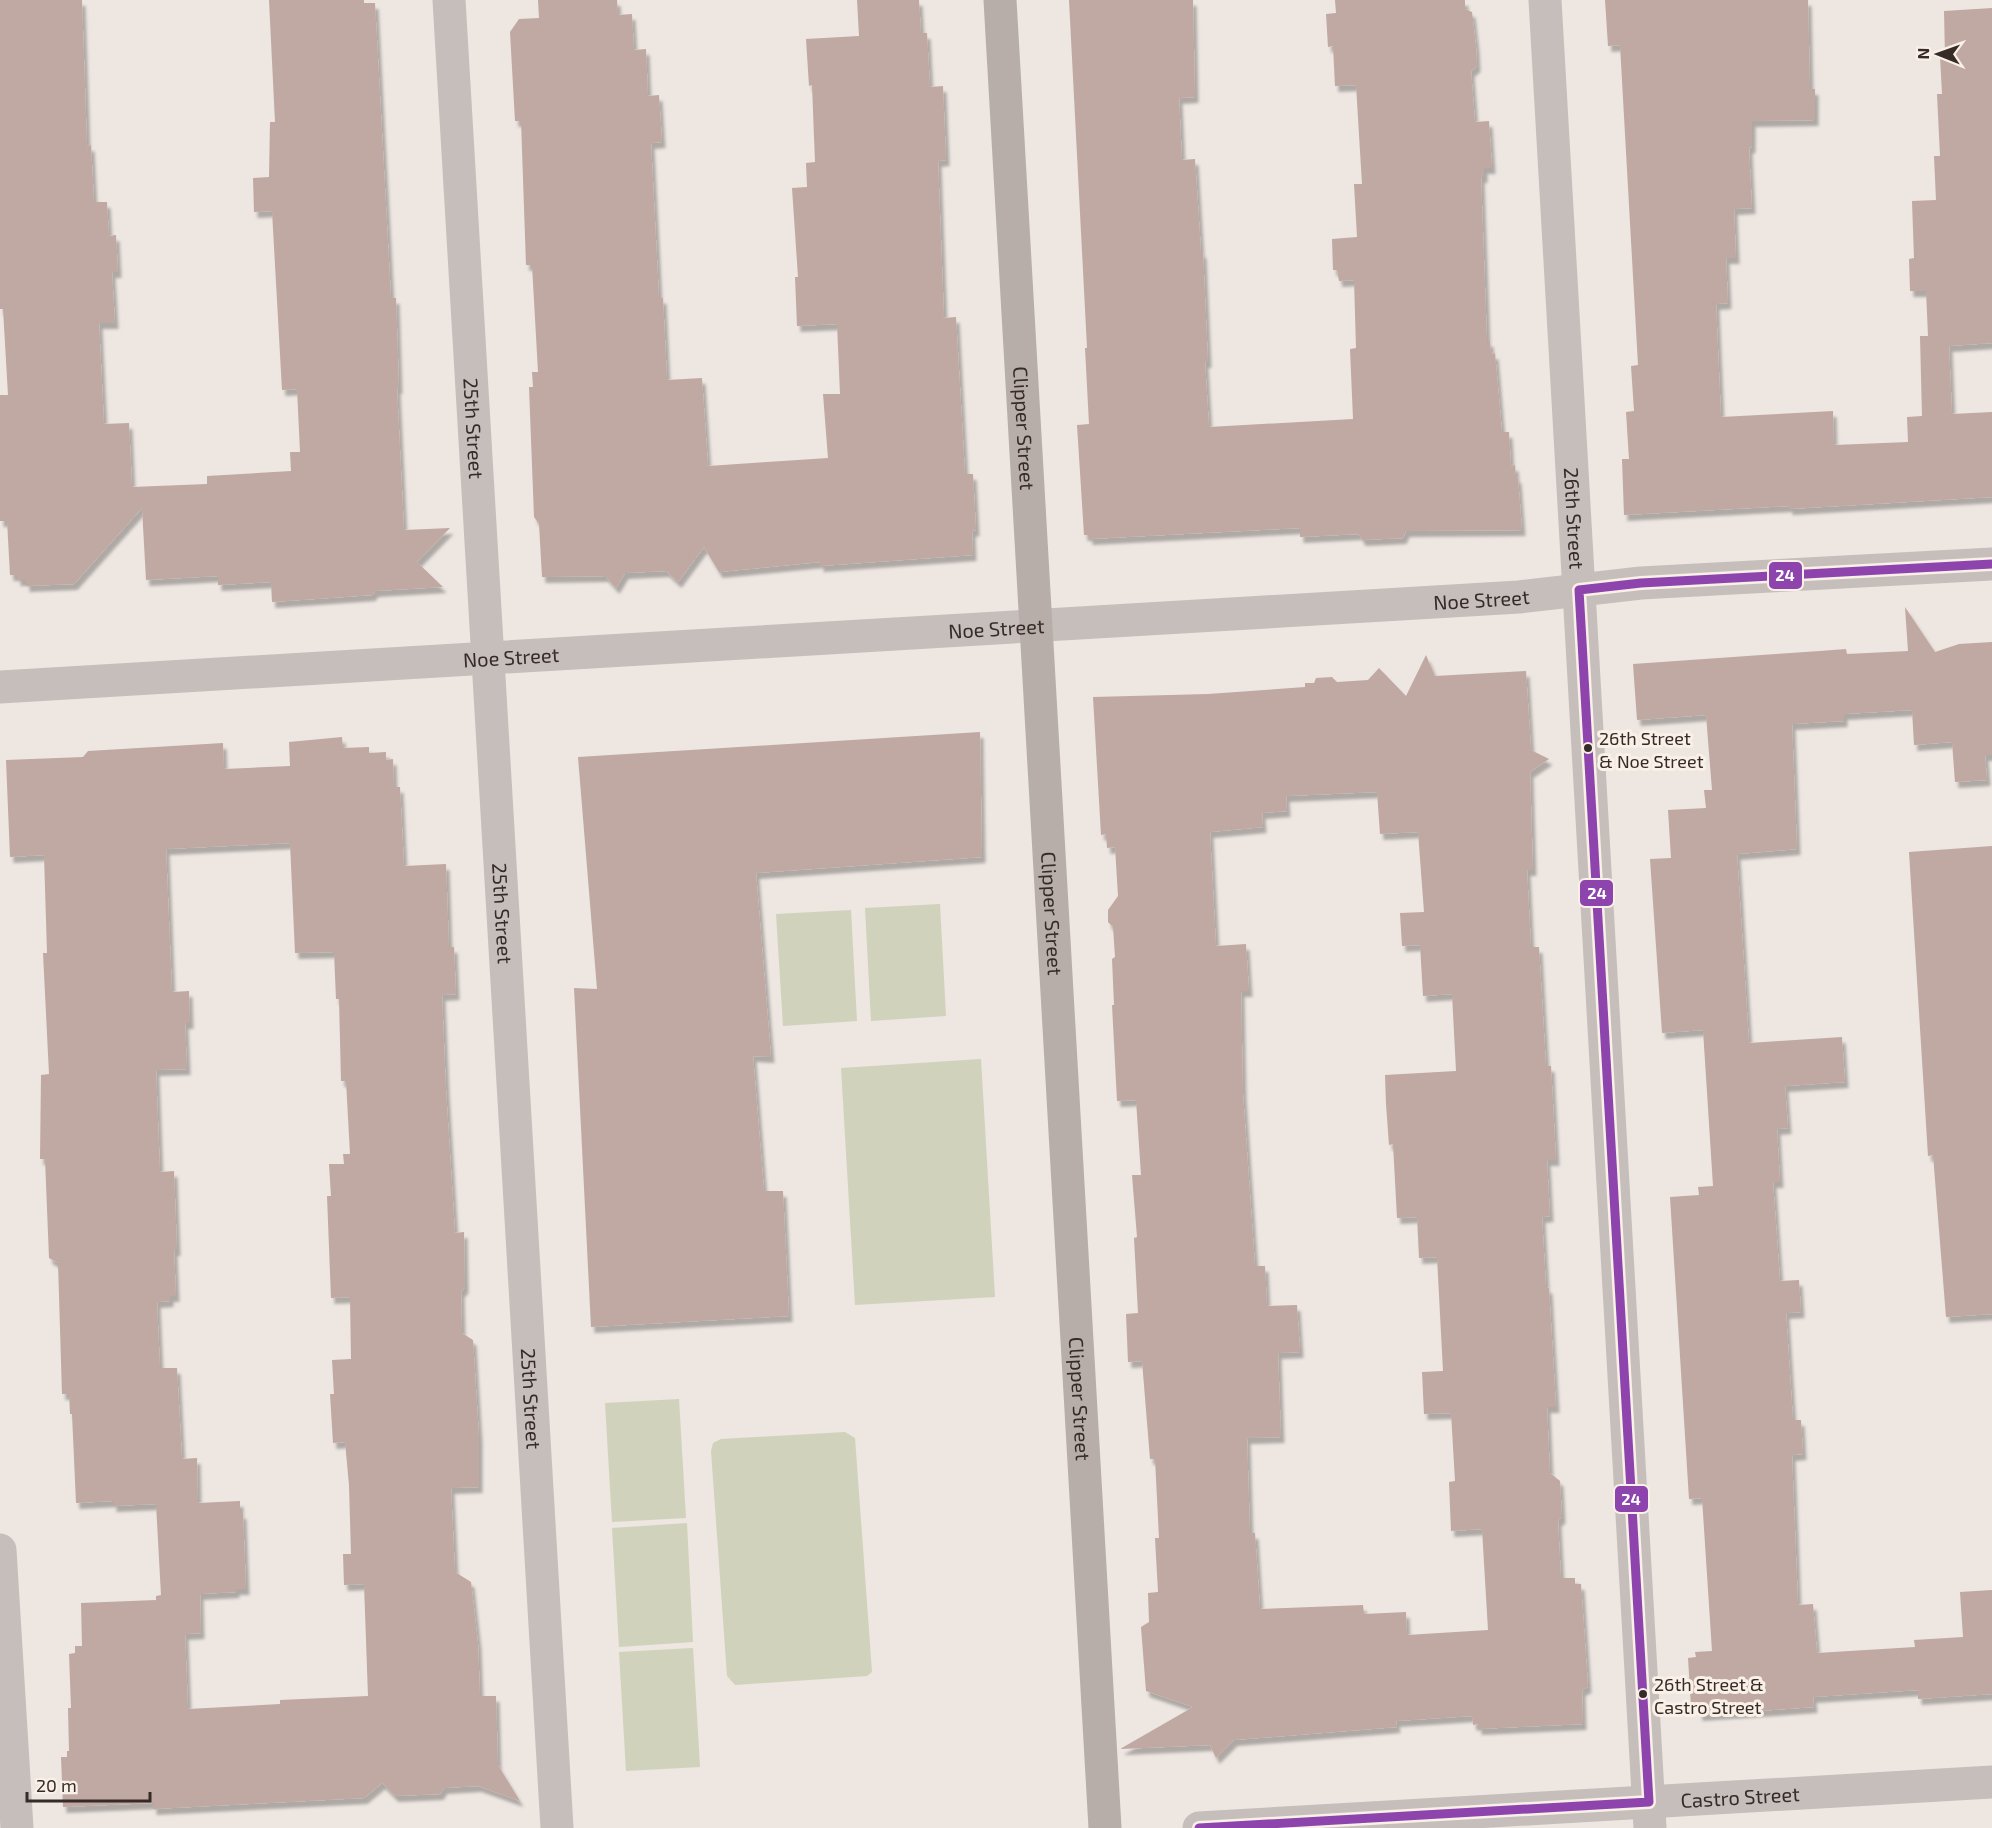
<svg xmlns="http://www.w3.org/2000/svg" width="1992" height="1828" font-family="'Exo 2',sans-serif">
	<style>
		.green { fill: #d0d2bb }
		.building { fill: #c0a8a3; fill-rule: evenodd; filter: url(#shadow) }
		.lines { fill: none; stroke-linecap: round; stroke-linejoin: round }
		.street { stroke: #c6beba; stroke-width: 33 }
		.secondary { stroke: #b7aeaa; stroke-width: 33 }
		.bus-1-casing { stroke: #f9f0e8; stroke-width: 14 }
		.bus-1 { stroke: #8e44ad; stroke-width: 9 }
		.bus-dot { fill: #372b28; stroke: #f9f0e8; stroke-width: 2 }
		.labels { text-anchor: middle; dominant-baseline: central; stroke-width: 6; stroke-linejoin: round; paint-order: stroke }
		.bus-label { font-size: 18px; fill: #372b28; stroke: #f9f0e8; text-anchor: start }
		.street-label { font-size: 20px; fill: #372b28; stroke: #f9f0e8 }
		.line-badge { stroke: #f9f0e8; stroke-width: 2 }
		.badge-label { font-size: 16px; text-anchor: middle; font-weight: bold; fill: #fff }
	</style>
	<defs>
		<filter id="shadow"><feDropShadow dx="3.5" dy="6" stdDeviation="1.5" flood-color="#0004"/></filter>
	</defs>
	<rect width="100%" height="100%" fill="#ede6e1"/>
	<!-- green -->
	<path class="green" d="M 940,904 L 946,1016 L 871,1021 L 865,908 Z
		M 851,910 L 857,1021 L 783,1026 L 776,914 Z
		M 981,1059 L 995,1297 L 855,1305 L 841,1068 Z
		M 679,1399 L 686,1518 L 612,1522 L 605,1403 Z
		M 845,1432 L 855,1438 L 872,1672 L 867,1676 L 735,1685 L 727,1676 L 711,1451 L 713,1443 L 721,1439 Z
		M 687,1523 L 693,1642 L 619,1647 L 612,1528 Z
		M 693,1648 L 700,1767 L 626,1771 L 619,1652 Z"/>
	<!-- building -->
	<path class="building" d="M 0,0 L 82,0 L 87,146 L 91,145 L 94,202 L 107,202 L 109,236 L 116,235 L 118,272 L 112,272 L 115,323 L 99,323 L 104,424 L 129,423 L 132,487 L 207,484 L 207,476 L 291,471 L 290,452 L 300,452 L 297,389 L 282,390 L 272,211 L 254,212 L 253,178 L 269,177 L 270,122 L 275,122 L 269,0 L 364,0 L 364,3 L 375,3 L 391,298 L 396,298 L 399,388 L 397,388 L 404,530 L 450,528 L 417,562 L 443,587 L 375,591 L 372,595 L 272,602 L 271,582 L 218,585 L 218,576 L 146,580 L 142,508 L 74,584 L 26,586 L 26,580 L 17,580 L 17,575 L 10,575 L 7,521 L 0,521 L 0,395 L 8,395 L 3,309 L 0,309 Z
		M 538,0 L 617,0 L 618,15 L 632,14 L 634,50 L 646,49 L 648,96 L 659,95 L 662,142 L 651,143 L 659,298 L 663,298 L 667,380 L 702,378 L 708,466 L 828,458 L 823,394 L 840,394 L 837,324 L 797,326 L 795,277 L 798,277 L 792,188 L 807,187 L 806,163 L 815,162 L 812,85 L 809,86 L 806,39 L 859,36 L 857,0 L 919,0 L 921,33 L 927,33 L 930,87 L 943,86 L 946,160 L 938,161 L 944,318 L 956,317 L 965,474 L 973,474 L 976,530 L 972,531 L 973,555 L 820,566 L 820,562 L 719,572 L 704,547 L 678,582 L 666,571 L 625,573 L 616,588 L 605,576 L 542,577 L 539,524 L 534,517 L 529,387 L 533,387 L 532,372 L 538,372 L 532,265 L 526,265 L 521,121 L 515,121 L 510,32 L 519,19 L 539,18 Z
		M 1069,0 L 1193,0 L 1195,97 L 1179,98 L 1182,160 L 1195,159 L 1201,252 L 1203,252 L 1208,362 L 1205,362 L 1209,427 L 1353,419 L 1350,349 L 1356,348 L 1354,280 L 1339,281 L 1337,270 L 1333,270 L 1332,239 L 1357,237 L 1354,184 L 1362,184 L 1356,85 L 1335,86 L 1333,46 L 1328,47 L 1326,14 L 1336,13 L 1335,0 L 1465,0 L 1465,9 L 1472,12 L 1476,47 L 1477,66 L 1471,71 L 1475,122 L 1489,121 L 1492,168 L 1484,168 L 1484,177 L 1481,177 L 1487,341 L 1490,341 L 1491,354 L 1495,353 L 1502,432 L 1509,432 L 1511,466 L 1515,465 L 1516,477 L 1518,478 L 1522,530 L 1406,531 L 1403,538 L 1362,540 L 1359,534 L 1300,537 L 1300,528 L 1089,539 L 1089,535 L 1084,535 L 1077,425 L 1089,424 L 1085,348 L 1087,348 Z
		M 1605,0 L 1808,0 L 1810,89 L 1815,89 L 1815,120 L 1752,121 L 1752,147 L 1749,148 L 1752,208 L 1734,209 L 1736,258 L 1726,258 L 1728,303 L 1716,304 L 1721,417 L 1833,411 L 1834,445 L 1908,442 L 1907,417 L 1922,416 L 1920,336 L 1928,336 L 1926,291 L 1910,291 L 1909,259 L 1914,258 L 1912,201 L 1936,200 L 1934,156 L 1940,156 L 1937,94 L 1942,94 L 1940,56 L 1945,56 L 1944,11 L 1992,8 L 1992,343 L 1949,346 L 1952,414 L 1992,412 L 1992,497 L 1789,509 L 1789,506 L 1624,515 L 1622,459 L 1629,459 L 1626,412 L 1634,411 L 1631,366 L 1638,365 L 1620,45 L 1608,46 Z
		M 1905,607 L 1935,652 L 1959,644 L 1992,642 L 1992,755 L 1985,755 L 1987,780 L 1955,782 L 1952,742 L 1914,745 L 1912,710 L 1844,714 L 1844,721 L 1792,724 L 1797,849 L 1737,854 L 1749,1043 L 1842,1037 L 1845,1082 L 1785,1086 L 1788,1128 L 1777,1129 L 1780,1182 L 1773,1182 L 1780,1281 L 1799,1280 L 1801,1312 L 1786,1313 L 1793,1420 L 1801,1420 L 1803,1454 L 1792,1455 L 1798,1605 L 1813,1604 L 1817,1653 L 1915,1647 L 1914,1640 L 1963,1637 L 1960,1592 L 1992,1590 L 1992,1694 L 1918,1699 L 1918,1690 L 1813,1697 L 1814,1707 L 1699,1715 L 1698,1706 L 1691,1707 L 1688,1658 L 1696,1657 L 1695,1652 L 1712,1651 L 1702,1498 L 1689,1499 L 1670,1197 L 1699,1195 L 1698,1187 L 1713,1186 L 1703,1030 L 1662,1033 L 1650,859 L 1671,858 L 1668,810 L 1706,808 L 1704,790 L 1712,790 L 1706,715 L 1637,720 L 1633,664 L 1820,651 L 1846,649 L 1847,654 L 1908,651 Z
		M 1426,655 L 1435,676 L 1526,671 L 1531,750 L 1549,759 L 1530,772 L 1533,870 L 1527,870 L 1531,947 L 1539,947 L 1546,1066 L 1551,1066 L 1556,1160 L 1547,1160 L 1550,1216 L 1542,1217 L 1546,1287 L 1549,1288 L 1556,1407 L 1547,1407 L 1550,1473 L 1560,1481 L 1562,1517 L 1558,1521 L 1561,1578 L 1575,1578 L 1575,1584 L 1581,1584 L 1588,1687 L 1582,1690 L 1583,1724 L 1478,1729 L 1478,1724 L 1473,1725 L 1472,1716 L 1396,1721 L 1397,1727 L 1234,1740 L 1216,1758 L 1210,1745 L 1120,1749 L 1193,1707 L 1146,1691 L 1141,1627 L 1149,1622 L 1148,1593 L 1158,1592 L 1155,1538 L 1159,1538 L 1155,1459 L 1150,1459 L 1142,1361 L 1128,1362 L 1126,1314 L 1138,1313 L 1134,1238 L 1137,1237 L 1132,1175 L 1141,1175 L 1136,1100 L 1117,1101 L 1112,1005 L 1114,1005 L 1112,959 L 1115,957 L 1113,927 L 1108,922 L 1108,910 L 1118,896 L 1115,847 L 1107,848 L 1106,834 L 1101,835 L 1093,697 L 1208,694 L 1305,687 L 1305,683 L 1314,683 L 1316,678 L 1332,677 L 1337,682 L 1368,680 L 1379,668 L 1406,696 ZM 1377,792 L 1380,834 L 1418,832 L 1424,912 L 1400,913 L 1402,946 L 1420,945 L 1423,996 L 1452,994 L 1456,1071 L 1385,1075 L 1386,1104 L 1389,1145 L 1393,1144 L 1397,1218 L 1417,1217 L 1419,1258 L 1437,1257 L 1443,1371 L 1422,1372 L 1424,1414 L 1451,1413 L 1455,1481 L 1449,1482 L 1451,1531 L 1482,1529 L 1488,1630 L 1407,1635 L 1406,1612 L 1364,1614 L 1363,1605 L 1260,1609 L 1255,1533 L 1250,1533 L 1247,1438 L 1281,1437 L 1278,1353 L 1300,1352 L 1297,1305 L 1267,1306 L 1265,1266 L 1255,1266 L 1243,1094 L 1241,991 L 1249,991 L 1246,944 L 1216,946 L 1210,832 L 1263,827 L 1262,813 L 1287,811 L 1286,796 Z
		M 980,732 L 982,857 L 756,873 L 771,1057 L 753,1056 L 764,1191 L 783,1191 L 789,1316 L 591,1327 L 574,988 L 597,989 L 578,757 Z
		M 342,737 L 343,748 L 369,747 L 369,753 L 386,752 L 386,760 L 393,759 L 394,787 L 400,787 L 404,866 L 446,864 L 449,947 L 454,947 L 456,994 L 442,995 L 446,1090 L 455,1233 L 464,1232 L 465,1287 L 461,1292 L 462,1333 L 473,1340 L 479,1437 L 479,1487 L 451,1488 L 455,1572 L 471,1582 L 478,1644 L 480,1696 L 496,1696 L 498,1765 L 520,1801 L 478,1786 L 444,1788 L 440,1794 L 395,1796 L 382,1783 L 364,1798 L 153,1809 L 153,1803 L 63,1807 L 61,1757 L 67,1757 L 67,1751 L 69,1751 L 68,1708 L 71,1708 L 69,1654 L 75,1653 L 75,1646 L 82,1646 L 81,1603 L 156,1600 L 156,1596 L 161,1595 L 156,1504 L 113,1506 L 113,1501 L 76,1503 L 72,1414 L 70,1414 L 69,1394 L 62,1394 L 58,1263 L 49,1258 L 45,1159 L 40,1159 L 41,1075 L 49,1074 L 43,953 L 47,953 L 44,855 L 10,857 L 6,760 L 83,757 L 88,751 L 223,743 L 224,769 L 290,766 L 289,742 ZM 290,843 L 295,953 L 334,952 L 336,999 L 339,999 L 341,1081 L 346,1081 L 350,1154 L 343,1154 L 344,1164 L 329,1164 L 331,1196 L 327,1196 L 331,1298 L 350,1297 L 351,1359 L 332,1360 L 334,1394 L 330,1394 L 333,1443 L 345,1442 L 349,1485 L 351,1554 L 343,1554 L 344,1585 L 364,1584 L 368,1696 L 280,1700 L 280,1704 L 188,1709 L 185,1634 L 201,1633 L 200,1594 L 236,1592 L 236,1589 L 246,1589 L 243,1513 L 240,1513 L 240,1501 L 198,1503 L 197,1458 L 182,1459 L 177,1368 L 160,1368 L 157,1302 L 170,1301 L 170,1296 L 176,1296 L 174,1250 L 177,1250 L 174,1171 L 160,1172 L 156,1070 L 187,1069 L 185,1023 L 190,1023 L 189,991 L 172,992 L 166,849 Z
		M 1992,846 L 1992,1314 L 1946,1317 L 1933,1155 L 1928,1156 L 1909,852 Z"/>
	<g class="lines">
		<!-- street -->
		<g class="street">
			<path id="s1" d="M 449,0 L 557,1828"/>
			<path id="s2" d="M 1545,0 L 1650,1828"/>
			<path id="s3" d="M 0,687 L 1519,597 L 1641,583 L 1992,564"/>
			<path d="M 0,1550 L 17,1828"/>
			<path id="s4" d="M 1199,1828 L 1992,1782"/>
		</g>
		<!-- secondary -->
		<path class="secondary" id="s5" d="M 1000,0 L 1105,1828"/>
		<defs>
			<path id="bus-1" d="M 1579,590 L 1649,1802
				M 1579,590 L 1641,583 L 1992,564
				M 1199,1828 L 1649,1802"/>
		</defs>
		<!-- bus-1 casing -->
		<use href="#bus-1" class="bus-1-casing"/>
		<!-- bus-1 -->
		<use href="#bus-1" class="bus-1"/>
	</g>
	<!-- markers -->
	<g class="bus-dot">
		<circle cx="1588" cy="748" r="5"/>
		<circle cx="1643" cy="1694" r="5"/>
	</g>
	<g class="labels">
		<!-- bus labels -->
		<g class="bus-label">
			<text x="1599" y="738">26th Street<tspan x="1599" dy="23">&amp; Noe Street</tspan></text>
			<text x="1654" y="1684">26th Street &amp;<tspan x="1654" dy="23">Castro Street</tspan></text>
		</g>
		<!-- street labels -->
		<g class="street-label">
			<text stroke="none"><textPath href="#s1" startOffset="429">25th Street</textPath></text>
			<text stroke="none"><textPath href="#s5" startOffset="429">Clipper Street</textPath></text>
			<text stroke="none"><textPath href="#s2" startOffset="519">26th Street</textPath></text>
			<text stroke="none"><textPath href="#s3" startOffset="1484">Noe Street</textPath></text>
			<text stroke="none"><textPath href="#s3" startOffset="998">Noe Street</textPath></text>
			<text stroke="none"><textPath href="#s3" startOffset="512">Noe Street</textPath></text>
			<text stroke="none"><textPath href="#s1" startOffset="915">25th Street</textPath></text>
			<text stroke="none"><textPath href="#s5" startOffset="915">Clipper Street</textPath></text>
			<text stroke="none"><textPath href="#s1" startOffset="1401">25th Street</textPath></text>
			<text stroke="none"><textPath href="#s5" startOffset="1401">Clipper Street</textPath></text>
			<text stroke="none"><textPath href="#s4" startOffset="542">Castro Street</textPath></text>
		</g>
	</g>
	<g class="line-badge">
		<rect x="1768" y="561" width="35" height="29" rx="6" fill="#8e44ad"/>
		<rect x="1579" y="879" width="35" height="28" rx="6" fill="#8e44ad"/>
		<rect x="1614" y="1485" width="35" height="28" rx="6" fill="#8e44ad"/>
	</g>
	<g class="badge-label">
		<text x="1785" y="581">24</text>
		<text x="1597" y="899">24</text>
		<text x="1631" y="1505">24</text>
	</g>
	<!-- north arrow -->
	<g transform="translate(1938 54) rotate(271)" stroke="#f9f0e8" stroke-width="4.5" paint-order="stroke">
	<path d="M0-4.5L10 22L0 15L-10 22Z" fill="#372b28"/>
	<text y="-9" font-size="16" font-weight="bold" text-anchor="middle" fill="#372b28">N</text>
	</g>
	<!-- scale -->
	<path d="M27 1792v9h123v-9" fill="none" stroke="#372b28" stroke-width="3"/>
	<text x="36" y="1792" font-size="18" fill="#372b28" stroke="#f9f0e8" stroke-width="4.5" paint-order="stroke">20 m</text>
</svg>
